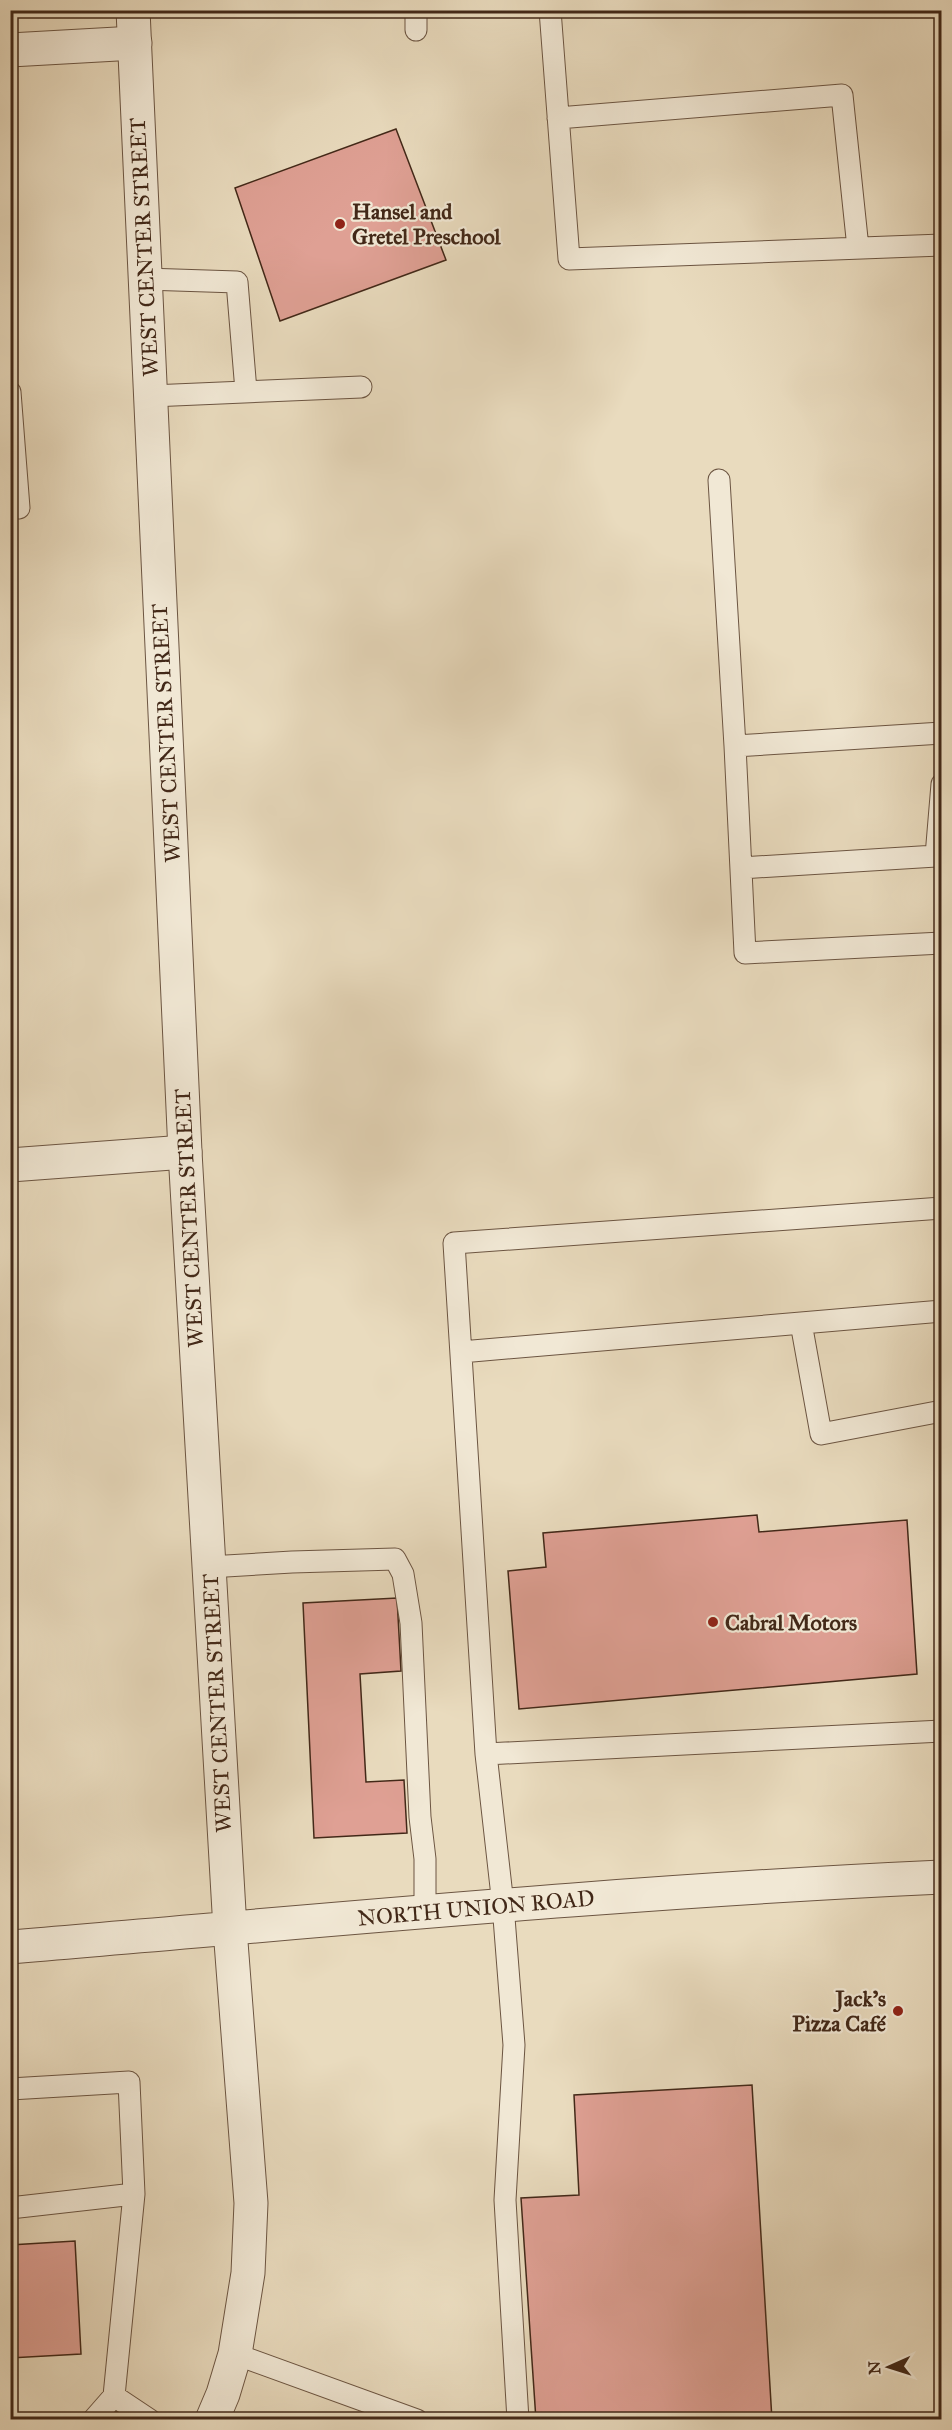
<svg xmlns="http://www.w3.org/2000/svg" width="952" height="2430" font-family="'IM FELL Great Primer',serif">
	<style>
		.building { fill: #dfa094; stroke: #422818; stroke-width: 1.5 }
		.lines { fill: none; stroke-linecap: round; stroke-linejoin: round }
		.service-casing { stroke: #6c5542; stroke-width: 23 }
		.minor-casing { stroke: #6c5542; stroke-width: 35 }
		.tertiary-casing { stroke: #6c5542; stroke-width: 35 }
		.service { stroke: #f1e8d5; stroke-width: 21 }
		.minor { stroke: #f1e8d5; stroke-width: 33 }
		.tertiary { stroke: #f1e8d5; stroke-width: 33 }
		.poi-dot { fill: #8f2418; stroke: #f1e8d5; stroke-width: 2 }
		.labels { text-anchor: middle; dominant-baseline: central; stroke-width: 4.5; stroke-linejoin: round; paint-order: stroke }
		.poi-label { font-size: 22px; font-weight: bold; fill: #422818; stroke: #f1e8d5; text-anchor: start }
		.street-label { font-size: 22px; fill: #422818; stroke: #f1e8d5 }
	</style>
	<rect width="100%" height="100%" fill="#e9dbbe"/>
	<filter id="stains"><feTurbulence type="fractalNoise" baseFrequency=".00333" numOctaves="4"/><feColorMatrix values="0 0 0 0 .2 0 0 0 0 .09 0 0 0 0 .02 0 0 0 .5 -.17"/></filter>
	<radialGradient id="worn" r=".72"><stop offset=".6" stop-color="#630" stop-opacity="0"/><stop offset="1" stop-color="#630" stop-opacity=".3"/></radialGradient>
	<!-- building -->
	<path class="building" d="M 396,129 L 446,260 L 280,321 L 235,188 Z
		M 757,1515 L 759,1532 L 907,1520 L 917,1674 L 519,1709 L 508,1571 L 546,1567 L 543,1533 Z
		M 397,1598 L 401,1671 L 360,1674 L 366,1782 L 404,1780 L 407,1833 L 314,1838 L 303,1603 Z
		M 752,2085 L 772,2420 L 536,2420 L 521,2198 L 579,2195 L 574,2095 Z
		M 75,2241 L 81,2354 L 10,2358 L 10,2245 Z"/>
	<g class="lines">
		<defs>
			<path id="service" d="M 550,10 L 569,259 L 942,245
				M 416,30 L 416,10
				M 558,118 L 842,95 L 858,248
				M 145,279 L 237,282 L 246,391
				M 10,392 L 19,508
				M 151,396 L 361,387
				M 719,480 L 735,746
				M 942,733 L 735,746 L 745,953 L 942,943
				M 741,868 L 936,856 L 942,784
				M 801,1323 L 821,1434 L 942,1411
				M 461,1352 L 942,1311
				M 209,1567 L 292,1562 L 395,1559 L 403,1574 L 411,1623 L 420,1817 L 425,1859 L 425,1912
				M 486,1754 L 454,1243 L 942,1208
				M 10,2089 L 129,2082 L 134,2194
				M 10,2208 L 134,2194 L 114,2396 L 93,2420
				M 235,2354 L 417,2420
				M 114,2396 L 150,2420
				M 518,2420 L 505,2200 L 514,2045 L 503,1905 L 486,1754 L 942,1731"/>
			<path id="minor" d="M 10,50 L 135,43
				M 10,1165 L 185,1152
				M 212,2420 L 223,2394 L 235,2354 L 248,2273 L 251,2203 L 230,1929"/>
			<path id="tertiary" d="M 133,10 L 185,1152 L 230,1929
				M 10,1947 C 321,1921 631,1891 942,1877"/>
		</defs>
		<!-- service casing -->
		<use href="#service" class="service-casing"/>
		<!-- minor casing -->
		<use href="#minor" class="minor-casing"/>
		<!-- tertiary casing -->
		<use href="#tertiary" class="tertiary-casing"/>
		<!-- service -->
		<use href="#service" class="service"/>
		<!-- minor -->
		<use href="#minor" class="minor"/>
		<!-- tertiary -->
		<use href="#tertiary" class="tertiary"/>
	</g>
	<!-- markers -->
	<g class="poi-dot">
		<circle cx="340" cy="224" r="6"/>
		<circle cx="713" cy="1622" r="6"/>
		<circle cx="898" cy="2011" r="6"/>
	</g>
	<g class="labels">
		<!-- poi labels -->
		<g class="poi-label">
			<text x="352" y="211">Hansel and<tspan x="352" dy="25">Gretel Preschool</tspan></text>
			<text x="725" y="1622">Cabral Motors</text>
			<text x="886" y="1998" text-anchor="end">Jack's<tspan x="886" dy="25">Pizza Café</tspan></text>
		</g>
		<!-- street labels -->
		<g class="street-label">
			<text transform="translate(144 247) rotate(-93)">WEST CENTER STREET</text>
			<text transform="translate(166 733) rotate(-93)">WEST CENTER STREET</text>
			<text transform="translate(189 1218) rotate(-93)">WEST CENTER STREET</text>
			<text transform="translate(217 1703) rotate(-93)">WEST CENTER STREET</text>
			<text transform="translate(476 1908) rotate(-5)">NORTH UNION ROAD</text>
		</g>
	</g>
	<!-- margin -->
	<rect width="952" height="2430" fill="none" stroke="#e9dbbe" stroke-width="36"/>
	<rect x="12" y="12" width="928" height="2406" fill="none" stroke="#422818" stroke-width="3"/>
	<rect x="18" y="18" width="916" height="2394" fill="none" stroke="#422818" stroke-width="1.5"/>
	<!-- north arrow -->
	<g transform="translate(889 2367) rotate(267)" stroke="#f1e8d5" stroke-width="4.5" paint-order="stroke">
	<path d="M0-4.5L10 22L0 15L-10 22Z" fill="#422818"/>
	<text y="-9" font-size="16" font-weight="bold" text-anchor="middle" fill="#422818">N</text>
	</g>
	<rect width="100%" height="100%" filter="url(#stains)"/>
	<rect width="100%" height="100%" fill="url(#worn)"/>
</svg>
